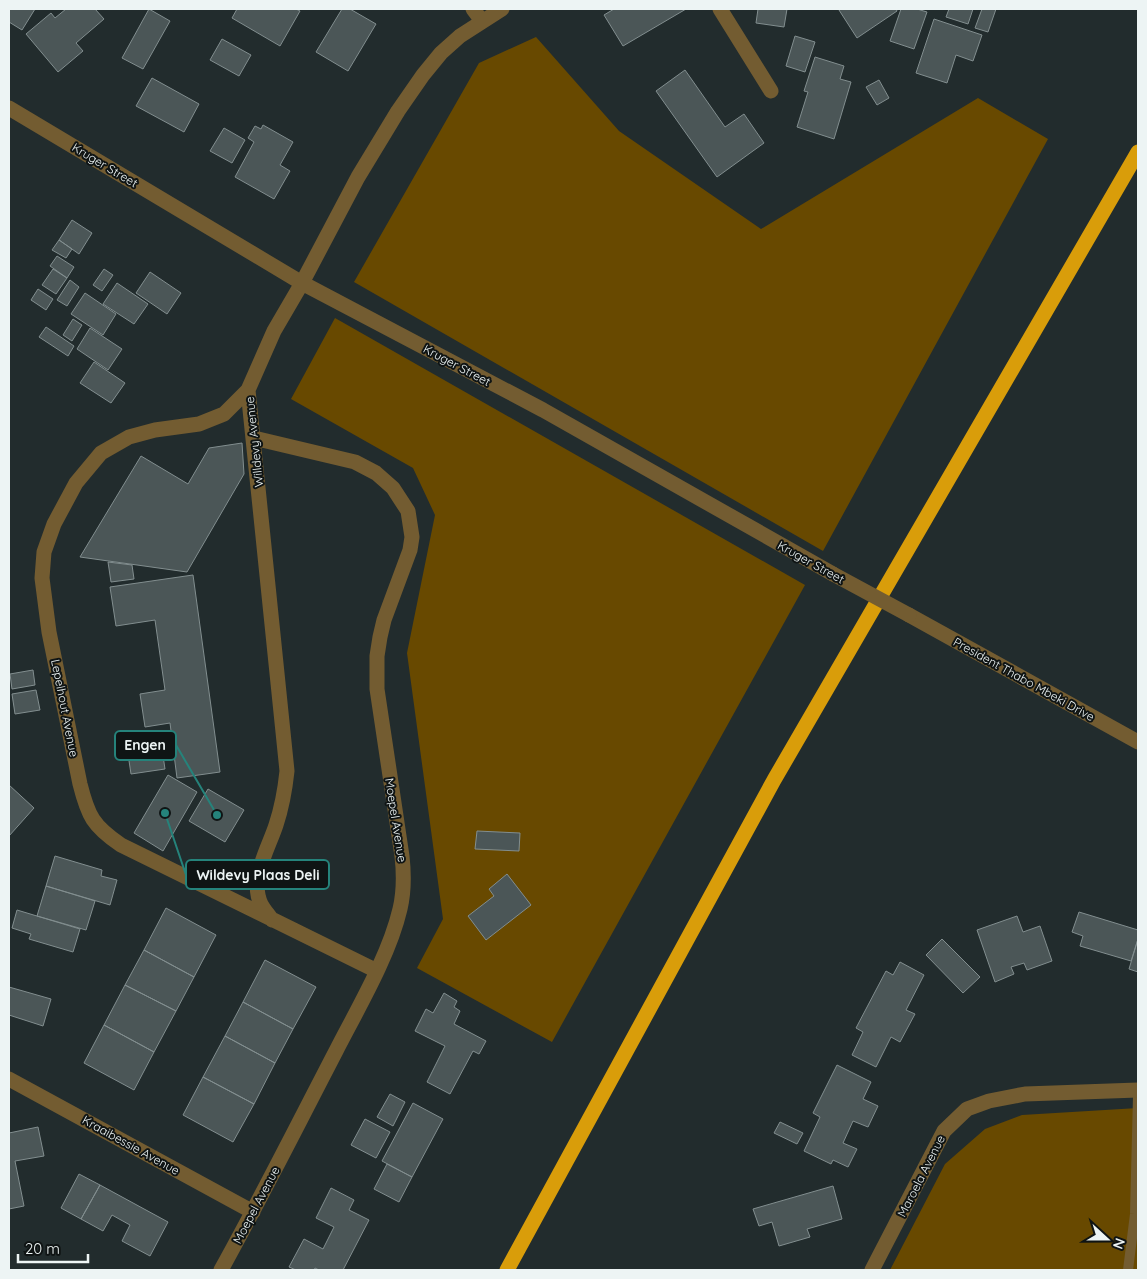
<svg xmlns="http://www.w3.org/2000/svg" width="1147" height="1279" font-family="Quicksand,sans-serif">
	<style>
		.green { fill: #684900 }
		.building { fill: #4b5657; stroke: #828e8f }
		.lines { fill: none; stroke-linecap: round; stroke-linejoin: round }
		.lane { stroke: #735c31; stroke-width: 10 }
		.street { stroke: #735c31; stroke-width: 15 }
		.highway { stroke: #d99d0a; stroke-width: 15 }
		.street-bridge { stroke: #735c31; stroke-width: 15 }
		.labels { text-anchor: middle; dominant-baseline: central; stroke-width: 4; stroke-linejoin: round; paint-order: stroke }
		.street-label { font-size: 12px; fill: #edf4f4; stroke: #0f1414 }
		.leader { fill: none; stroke: #25837b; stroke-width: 2 }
		.callout-dot { fill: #25837b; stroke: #0f1414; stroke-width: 2 }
		.callout { fill: #0f1414; stroke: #25837b; stroke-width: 2 }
		.callout-label { font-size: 14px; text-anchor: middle; font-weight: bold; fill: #edf4f4 }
	</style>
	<rect width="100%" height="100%" fill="#222c2d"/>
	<!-- green -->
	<path class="green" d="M 536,37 L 619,131 L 761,229 L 978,98 L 1048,139 L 823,551 L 354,282 L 479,63 Z
		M 335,318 L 805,585 L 552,1042 L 417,968 L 443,919 L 407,653 L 435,515 L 413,468 L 291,399 Z
		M 1138,1108 L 1138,1270 L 890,1270 L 945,1164 L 985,1129 L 1022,1115 Z"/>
	<!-- building -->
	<path class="building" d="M 9,9 L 35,9 L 22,30 L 9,22 Z
		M 66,9 L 95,9 L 104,19 L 76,43 L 83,51 L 58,72 L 26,34 L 51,13 L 55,18 Z
		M 149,9 L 170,21 L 143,69 L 122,58 Z
		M 237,9 L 296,9 L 300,11 L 280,46 L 232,18 Z
		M 342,9 L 350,9 L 376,24 L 348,71 L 316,52 Z
		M 614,9 L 686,9 L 623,46 L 604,15 Z
		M 758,9 L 787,9 L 784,27 L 756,23 Z
		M 841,9 L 896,9 L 897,11 L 857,38 L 839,10 Z
		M 901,9 L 917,9 L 927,12 L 914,49 L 890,41 Z
		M 949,9 L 973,9 L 968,24 L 946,17 Z
		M 982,9 L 996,9 L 988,32 L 975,28 Z
		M 934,19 L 982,35 L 973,61 L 956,55 L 947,83 L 916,73 Z
		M 795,36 L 815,42 L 805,72 L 786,66 Z
		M 222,39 L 251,55 L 239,76 L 210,60 Z
		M 815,57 L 844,66 L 840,79 L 851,82 L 834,139 L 797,127 L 808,92 L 804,91 Z
		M 685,70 L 725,127 L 744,114 L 764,143 L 717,177 L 656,91 Z
		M 152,78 L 199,104 L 184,132 L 136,106 Z
		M 879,80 L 889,98 L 877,105 L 866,87 Z
		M 263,125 L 293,142 L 280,165 L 290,171 L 274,199 L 235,177 L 254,142 L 248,138 L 255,126 L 261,129 Z
		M 224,128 L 245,140 L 232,163 L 210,151 Z
		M 72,220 L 92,233 L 79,254 L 59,240 Z
		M 59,240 L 72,249 L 66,258 L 52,250 Z
		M 57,256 L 74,267 L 67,278 L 50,266 Z
		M 53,269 L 67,278 L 56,294 L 42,285 Z
		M 104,269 L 113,275 L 102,291 L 93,285 Z
		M 150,272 L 181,293 L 167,314 L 136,293 Z
		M 70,280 L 79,287 L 67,306 L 57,300 Z
		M 117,283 L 148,304 L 134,324 L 103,304 Z
		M 38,289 L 53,299 L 46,310 L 31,300 Z
		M 85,293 L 116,314 L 103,335 L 71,314 Z
		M 73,319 L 82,325 L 72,341 L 63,335 Z
		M 46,327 L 74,346 L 68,356 L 39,337 Z
		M 90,328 L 122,349 L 108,370 L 77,349 Z
		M 94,362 L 125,383 L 111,403 L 80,383 Z
		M 242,443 L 244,474 L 187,572 L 80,557 L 141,456 L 188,484 L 209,448 Z
		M 108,562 L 132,565 L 134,579 L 111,582 Z
		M 193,575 L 220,772 L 177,778 L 170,723 L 145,727 L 140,694 L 165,690 L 155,620 L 116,626 L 110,587 Z
		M 33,670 L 35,685 L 12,689 L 10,674 Z
		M 36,690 L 40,710 L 15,714 L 12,694 Z
		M 162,749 L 165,769 L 131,774 L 128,754 Z
		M 168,775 L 197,792 L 163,851 L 134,833 Z
		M 9,785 L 34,808 L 9,836 Z
		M 208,789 L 244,810 L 225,842 L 189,821 Z
		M 477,831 L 520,833 L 519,851 L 475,849 Z
		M 55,856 L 102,870 L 101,876 L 117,880 L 110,905 L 46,886 Z
		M 507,874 L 531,905 L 486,940 L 468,916 L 494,896 L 489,889 Z
		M 46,886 L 95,901 L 86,930 L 37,916 Z
		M 166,908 L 216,935 L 194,977 L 144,950 Z
		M 17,910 L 80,929 L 73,952 L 29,939 L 31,934 L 12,928 Z
		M 1079,912 L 1138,930 L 1138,939 L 1131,961 L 1080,946 L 1083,936 L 1072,932 Z
		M 1017,916 L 1023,932 L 1040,926 L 1052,961 L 1027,970 L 1024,963 L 1011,967 L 1014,974 L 995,982 L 977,930 Z
		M 942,939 L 980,977 L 963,993 L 926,955 Z
		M 1138,939 L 1138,972 L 1129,969 Z
		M 144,950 L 194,977 L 176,1011 L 125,985 Z
		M 265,960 L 316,987 L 293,1029 L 243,1002 Z
		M 900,962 L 924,975 L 906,1010 L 915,1014 L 900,1042 L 891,1037 L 876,1067 L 852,1055 L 863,1032 L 856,1028 L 886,971 L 893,975 Z
		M 125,985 L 176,1011 L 154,1052 L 104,1025 Z
		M 9,987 L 51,999 L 43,1026 L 9,1015 Z
		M 444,993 L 457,1001 L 454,1007 L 460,1011 L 454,1024 L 486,1041 L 479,1054 L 473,1051 L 450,1094 L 427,1082 L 445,1046 L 415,1031 L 426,1009 L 433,1013 Z
		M 243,1002 L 293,1029 L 275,1063 L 225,1036 Z
		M 104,1025 L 154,1052 L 134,1090 L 84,1063 Z
		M 225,1036 L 275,1063 L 254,1104 L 203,1077 Z
		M 837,1065 L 871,1082 L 863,1099 L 878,1106 L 868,1127 L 853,1121 L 843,1143 L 857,1149 L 848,1167 L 833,1160 L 831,1164 L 804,1151 L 820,1117 L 813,1113 Z
		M 203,1077 L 254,1104 L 233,1142 L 183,1115 Z
		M 390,1094 L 405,1102 L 393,1126 L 377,1117 Z
		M 413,1103 L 443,1119 L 412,1177 L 382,1161 Z
		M 365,1119 L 390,1132 L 376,1158 L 351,1145 Z
		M 780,1122 L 803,1133 L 797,1144 L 774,1133 Z
		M 38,1127 L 44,1156 L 15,1161 L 24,1206 L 9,1209 L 9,1133 Z
		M 387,1164 L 412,1177 L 399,1202 L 374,1189 Z
		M 79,1174 L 100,1185 L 81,1219 L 61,1208 Z
		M 100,1185 L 168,1222 L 150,1256 L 122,1241 L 130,1225 L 112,1215 L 103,1231 L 81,1219 Z
		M 833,1186 L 842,1219 L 807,1229 L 810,1237 L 779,1246 L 772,1222 L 759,1226 L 753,1209 Z
		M 331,1188 L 354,1200 L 349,1210 L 369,1220 L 343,1270 L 319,1270 L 315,1268 L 314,1270 L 296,1270 L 289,1267 L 304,1239 L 323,1249 L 334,1227 L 316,1218 Z"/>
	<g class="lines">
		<!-- lane -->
		<path class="lane" d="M 1128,1270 L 1135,1214 L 1138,1096"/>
		<!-- street -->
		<path class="street" d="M 473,9 L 482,21
			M 720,9 L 771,91
			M 9,108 L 302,283 L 543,410 L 833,574
			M 248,390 L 224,414 L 199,424 L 155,430 L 129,437 L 101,453 L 76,483 L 54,524 L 44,552 L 42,578 L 49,632 L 80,784 C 88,816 93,826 121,845 L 377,971
			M 909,615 L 1138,742
			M 272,920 C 269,915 264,910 261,904 C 249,880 269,847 276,825 C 282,807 285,790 287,771 L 248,390 L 274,331 L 302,283 L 358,177 L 398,111 L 423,75 L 441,53 L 460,36 L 502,9
			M 9,1079 L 253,1212
			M 221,1270 C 261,1198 298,1124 336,1051 C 358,1008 389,956 400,909 C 404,892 404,874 402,856 L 377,689 L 377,656 L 380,637 L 384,620 L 410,550 L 412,537 L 408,511 L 393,488 L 376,473 L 355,462 L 254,438
			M 872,1270 L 944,1131 L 967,1109 L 989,1101 L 1025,1094 L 1138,1090"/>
		<!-- highway -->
		<path class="highway" d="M 507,1270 L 774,780 L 1138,152"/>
		<!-- street-bridge -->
		<path class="street-bridge" d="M 833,574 L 909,615"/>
	</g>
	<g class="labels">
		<!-- street labels -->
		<g class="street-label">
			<text transform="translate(105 165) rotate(31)">Kruger Street</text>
			<text transform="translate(457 365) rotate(28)">Kruger Street</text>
			<text transform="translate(254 442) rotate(-96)">Willdevy Avenue</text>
			<text transform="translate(811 562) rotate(29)">Kruger Street</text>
			<text transform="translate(1024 679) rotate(29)">President Thabo Mbeki Drive</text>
			<text transform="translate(65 708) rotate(79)">Lepelhout Avenue</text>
			<text transform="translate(396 820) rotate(81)">Moepel Avenue</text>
			<text transform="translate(131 1145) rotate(29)">Kraaibessie Avenue</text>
			<text transform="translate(921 1176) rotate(-63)">Maroela Avenue</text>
			<text transform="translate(256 1205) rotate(-62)">Moepel Avenue</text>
		</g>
	</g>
	<!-- callouts -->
	<path class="leader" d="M217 815L176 745M165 813L186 875"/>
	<g class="callout-dot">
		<circle cx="217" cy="815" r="5"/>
		<circle cx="165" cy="813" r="5"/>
	</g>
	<g class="callout">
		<rect x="115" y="731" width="61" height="29" rx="5"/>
		<rect x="186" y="860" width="143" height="29" rx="5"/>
	</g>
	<g class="callout-label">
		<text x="145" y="750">Engen</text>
		<text x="258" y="880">Wildevy Plaas Deli</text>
	</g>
	<!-- border -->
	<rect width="1147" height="1279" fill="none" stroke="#edf4f4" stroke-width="20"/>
	<!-- north arrow -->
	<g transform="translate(1107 1239) rotate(111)" stroke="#0f1414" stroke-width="4" paint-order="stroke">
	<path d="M0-4L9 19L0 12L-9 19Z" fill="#edf4f4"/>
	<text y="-8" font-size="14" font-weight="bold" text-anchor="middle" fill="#edf4f4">N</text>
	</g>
	<!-- scale -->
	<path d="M18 1254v8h70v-8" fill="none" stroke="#edf4f4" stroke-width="2.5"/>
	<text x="25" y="1254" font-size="15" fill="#edf4f4" stroke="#0f1414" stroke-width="4" paint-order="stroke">20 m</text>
</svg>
